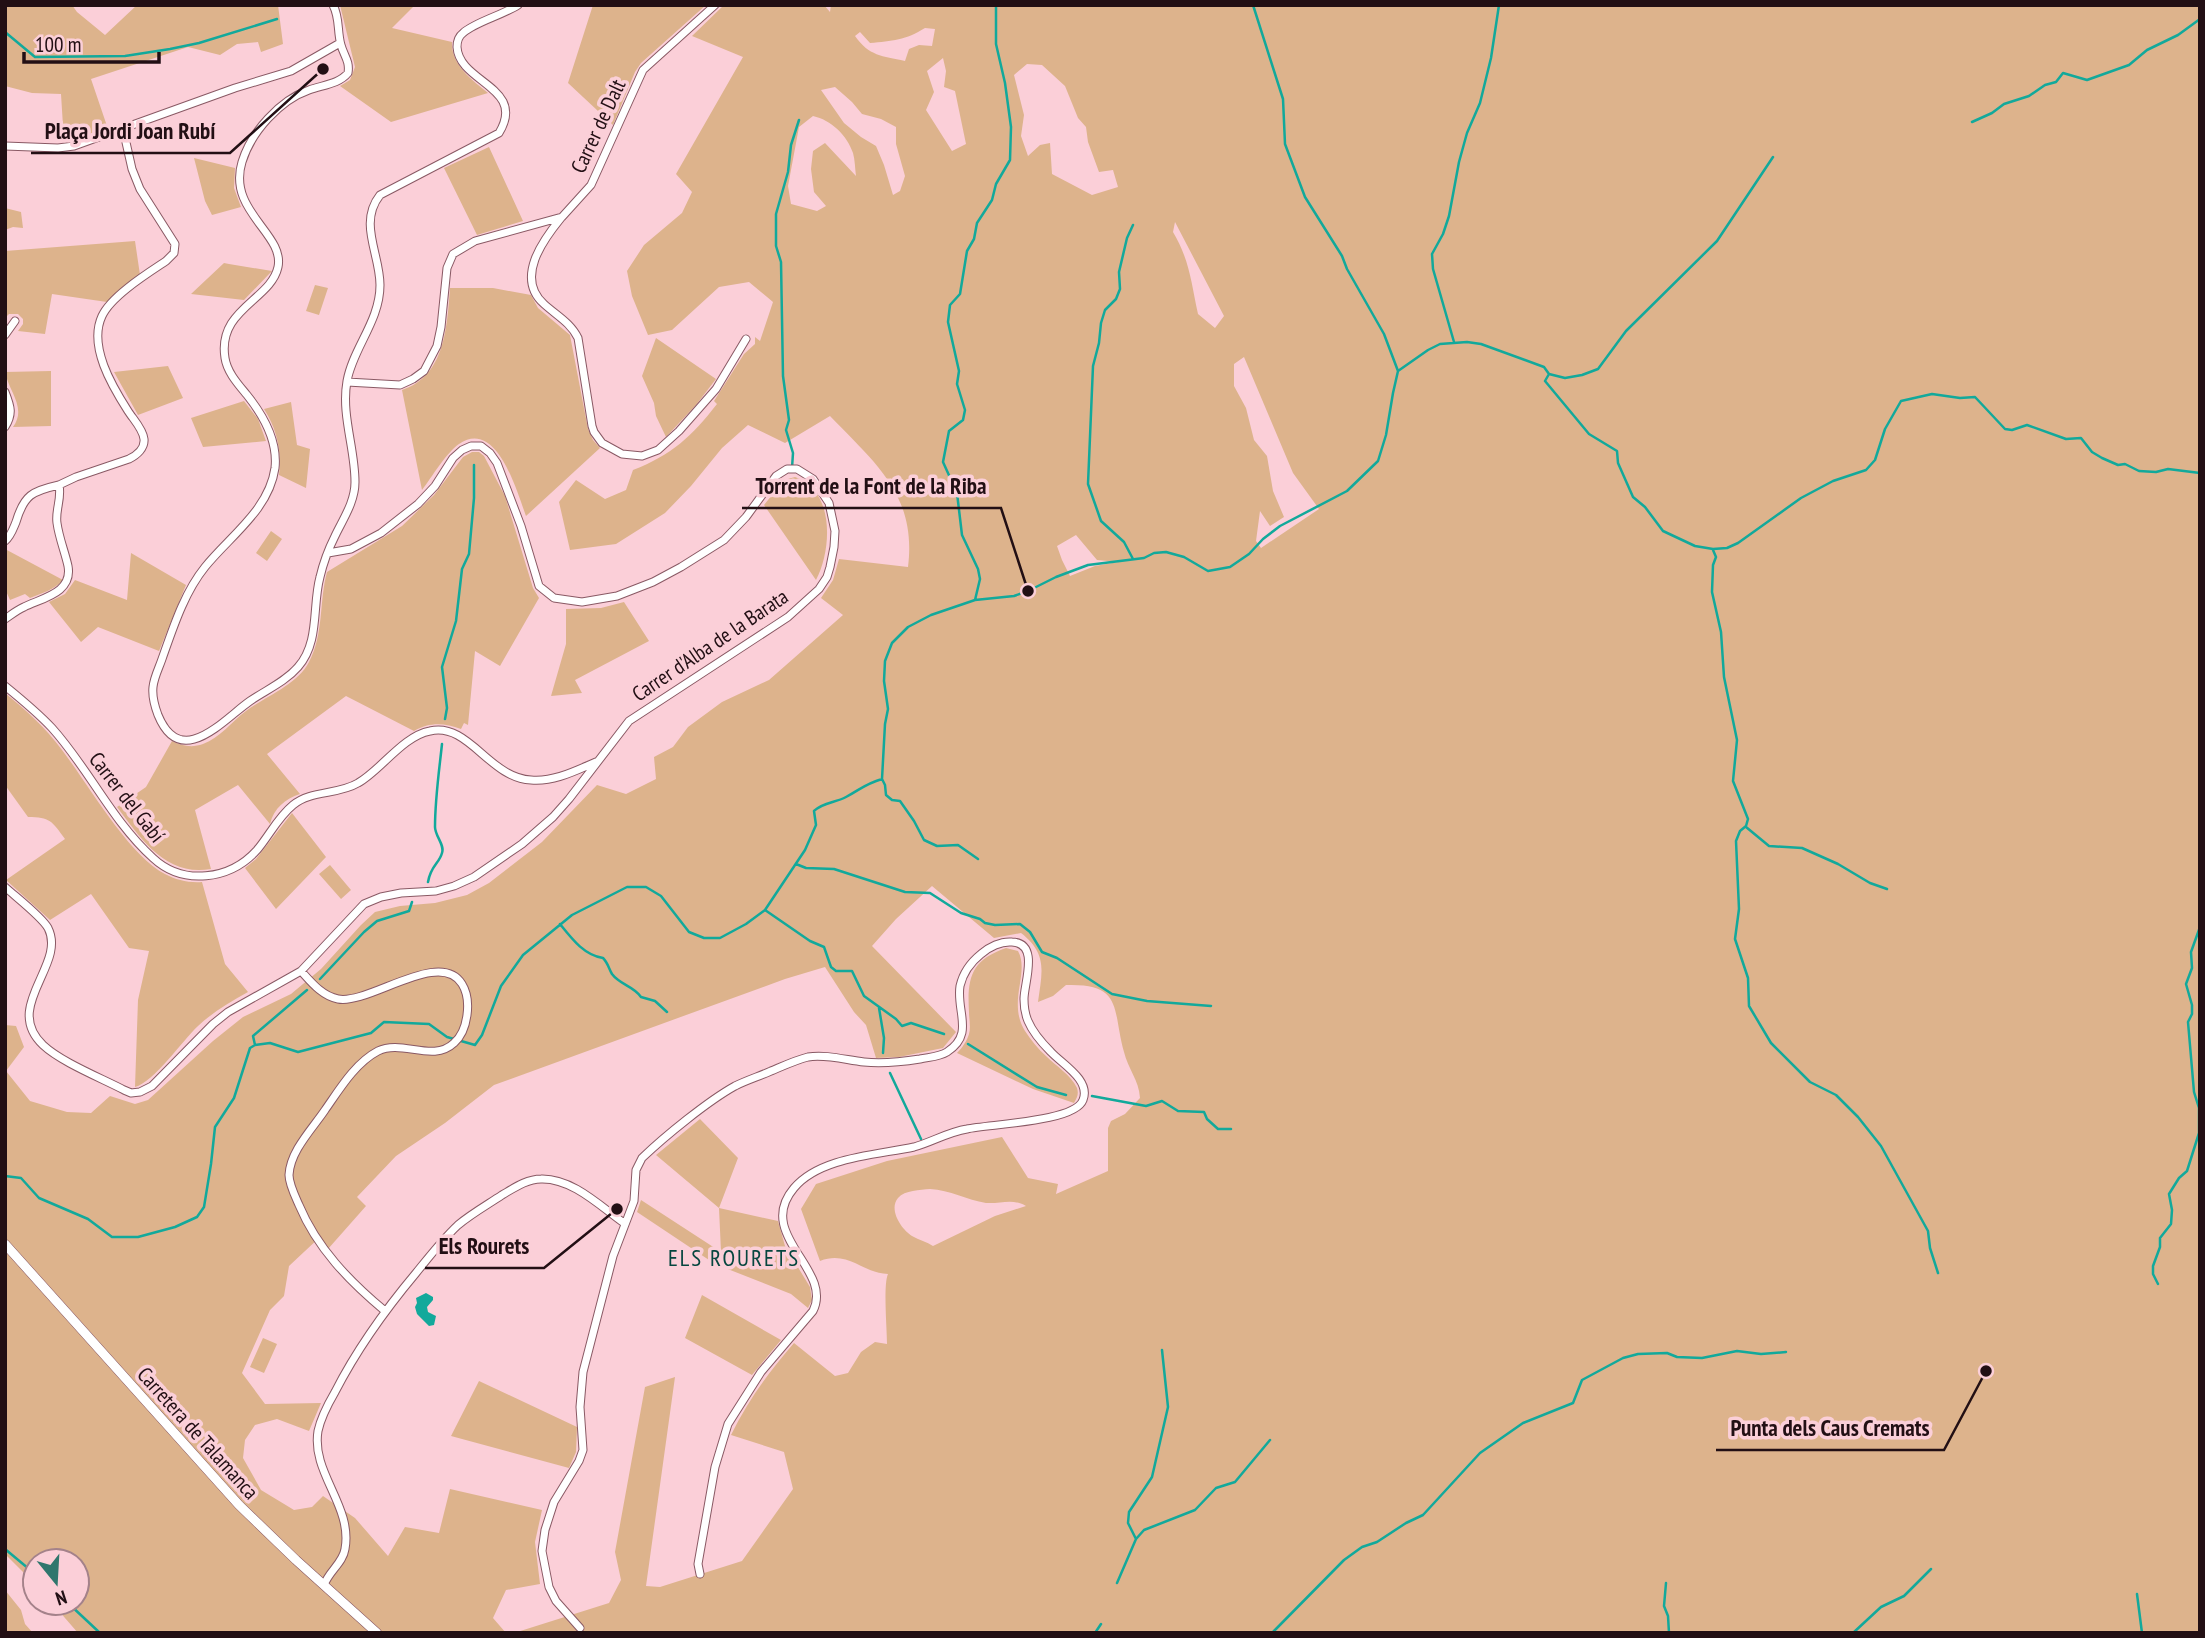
<svg xmlns="http://www.w3.org/2000/svg" width="2205" height="1638" font-family="'PT Sans Narrow',sans-serif">
	<style>
		.green { fill: #ddb38c; fill-rule: evenodd }
		.water { fill: #12a99b }
		.lines { fill: none; stroke-linecap: round; stroke-linejoin: round }
		.stream { stroke: #12a99b; stroke-width: 2.5 }
		.minor-casing { stroke: #895964; stroke-width: 9 }
		.tertiary-casing { stroke: #895964; stroke-width: 10 }
		.minor { stroke: #fff; stroke-width: 7 }
		.tertiary { stroke: #fff; stroke-width: 9 }
		.labels { text-anchor: middle; dominant-baseline: central; stroke-width: 7; stroke-linejoin: round; paint-order: stroke }
		.street-label { font-size: 21px; fill: #220f14; stroke: #fbcfd8 }
		.neighbourhood-label { font-size: 23px; letter-spacing: 2px; fill: #06463f; stroke: #fbcfd8 }
		.leader { fill: none; stroke: #220f14; stroke-width: 2.5 }
		.callout-dot { fill: #220f14; stroke: #fbcfd8; stroke-width: 2.5 }
		.callout-label { font-size: 23px; text-anchor: middle; font-weight: bold; fill: #220f14; stroke: #fbcfd8; stroke-width: 7; stroke-linejoin: round; paint-order: stroke }
	</style>
	<rect width="100%" height="100%" fill="#fbcfd8"/>
	<!-- green -->
	<path class="green" d="M 5,5 L 72,5 L 77,12 L 105,35 L 137,5 L 278,5 L 283,44 L 261,52 L 258,42 L 237,44 L 220,55 L 188,47 L 91,79 L 108,129 L 75,141 L 64,142 L 61,94 L 32,93 L 5,86 Z
		M 340,5 L 415,5 L 392,28 L 452,42 C 451,65 472,80 488,93 L 391,122 L 340,86 L 350,80 L 355,67 Z
		M 593,5 L 706,5 L 641,63 L 635,72 L 613,125 L 568,83 Z
		M 724,5 L 824,5 L 830,12 L 831,5 L 2200,5 L 2200,1633 L 514,1633 L 609,1603 L 621,1580 L 615,1552 L 645,1387 L 675,1377 L 646,1586 L 660,1587 L 742,1561 L 793,1489 L 784,1452 L 731,1435 C 748,1400 769,1372 794,1343 L 835,1376 L 848,1373 L 861,1352 L 875,1342 L 887,1344 C 887,1328 883,1285 888,1274 C 862,1273 848,1250 820,1261 L 801,1209 L 816,1184 L 887,1161 L 1002,1137 L 1028,1178 L 1058,1184 L 1056,1194 L 1108,1171 L 1108,1128 L 1111,1121 L 1125,1114 L 1140,1098 C 1139,1080 1128,1069 1124,1052 C 1112,1010 1124,983 1066,985 L 1053,996 L 1038,1002 C 1042,972 1048,954 1021,933 L 994,938 L 932,886 L 896,919 L 872,946 L 956,1032 L 943,1048 L 899,1057 L 876,1058 L 866,1025 L 854,1012 L 825,967 L 785,979 L 494,1085 L 445,1123 L 396,1156 L 357,1197 L 366,1206 L 328,1249 L 320,1237 L 289,1266 L 284,1296 L 270,1310 L 242,1373 L 265,1404 L 321,1403 L 309,1431 L 277,1419 L 255,1425 L 245,1440 L 243,1458 L 261,1490 L 294,1510 L 312,1507 L 323,1496 L 355,1518 L 388,1556 L 405,1527 L 439,1533 L 450,1489 L 542,1510 L 535,1542 L 540,1584 L 506,1590 L 493,1618 L 506,1633 L 78,1633 L 52,1603 L 77,1603 L 77,1561 L 35,1561 L 35,1584 L 5,1554 L 5,1025 L 16,1026 L 24,1047 L 6,1071 L 30,1101 L 67,1112 L 91,1113 L 110,1096 L 135,1104 L 148,1100 L 213,1041 L 243,1017 L 291,994 L 321,969 L 361,925 L 375,912 L 400,906 L 435,903 L 467,895 L 489,883 L 542,842 L 597,785 L 626,794 L 656,779 L 654,757 L 673,747 L 688,727 L 722,702 L 769,680 L 843,615 L 821,598 L 833,580 L 839,559 L 908,567 C 917,495 875,463 830,416 L 785,443 L 748,425 L 722,448 L 691,486 L 665,513 L 616,544 L 570,550 L 559,502 L 576,480 L 605,499 L 626,490 L 633,470 C 672,455 692,436 717,404 L 714,401 L 744,354 L 755,344 L 755,337 L 760,341 L 773,302 L 749,282 L 719,287 L 672,330 L 648,335 L 632,296 L 627,271 L 644,245 L 682,213 L 692,192 L 676,174 L 743,57 L 692,36 ZM 925,28 L 935,29 L 932,46 L 919,45 L 909,49 L 905,61 C 882,56 869,56 855,36 L 860,32 L 870,43 C 892,41 906,40 925,28 ZM 943,58 L 946,71 L 944,87 L 955,91 L 966,144 L 952,151 L 926,110 L 934,92 L 927,71 ZM 1027,64 L 1042,65 L 1065,86 L 1078,118 L 1086,127 L 1088,142 L 1099,172 L 1113,170 L 1118,187 L 1092,195 L 1052,174 L 1050,143 L 1040,145 L 1028,156 L 1021,136 L 1024,115 L 1014,75 ZM 835,87 L 852,102 L 862,114 L 881,119 L 896,127 L 896,144 L 905,176 L 900,191 L 893,195 L 884,165 L 876,146 L 861,137 L 844,123 L 821,90 ZM 813,116 C 831,120 847,135 853,153 C 855,160 855,169 856,176 L 825,143 L 813,151 L 811,169 L 814,192 L 826,206 L 817,211 L 791,204 L 788,186 L 799,127 ZM 1175,222 L 1224,316 L 1215,328 L 1198,314 C 1191,282 1190,261 1173,232 ZM 1244,357 L 1293,473 L 1319,509 L 1261,548 L 1256,541 L 1260,511 L 1270,526 L 1284,517 L 1273,491 L 1267,456 L 1254,440 L 1246,408 L 1234,386 L 1234,364 ZM 1076,535 L 1097,560 L 1118,562 L 1095,566 L 1070,576 L 1062,560 L 1057,546 ZM 930,1189 C 950,1190 967,1200 986,1203 C 1001,1204 1012,1198 1026,1206 L 995,1216 L 933,1246 C 927,1242 919,1240 912,1236 C 902,1230 888,1210 898,1198 C 905,1190 920,1190 930,1189 Z
		M 489,147 L 523,221 L 477,235 L 444,168 Z
		M 194,158 L 235,168 L 234,188 L 241,207 L 212,215 L 205,201 Z
		M 5,208 L 21,212 L 23,228 L 13,227 L 5,230 Z
		M 135,241 L 140,275 L 107,302 L 52,294 L 45,334 L 18,331 L 23,324 L 23,319 L 18,314 L 9,314 L 5,318 L 5,251 Z
		M 224,263 L 229,264 L 272,271 L 244,300 L 191,294 Z
		M 315,285 L 328,288 L 319,315 L 306,311 Z
		M 450,288 L 493,288 L 531,295 L 538,308 L 570,335 L 588,429 L 593,440 L 600,448 L 526,516 C 517,492 497,418 459,444 C 446,453 432,477 422,490 L 402,390 C 445,376 447,327 450,288 Z
		M 656,338 L 716,379 L 696,405 L 666,437 L 656,416 L 654,403 L 642,376 Z
		M 168,366 L 183,398 L 138,415 L 114,372 Z
		M 51,371 L 51,426 L 13,427 C 27,408 9,392 5,372 Z
		M 244,401 L 258,419 L 266,441 L 203,447 L 191,418 Z
		M 291,402 L 297,445 L 310,449 L 306,488 L 279,475 C 282,452 277,429 264,409 Z
		M 472,452 L 479,452 L 484,456 L 505,496 L 533,588 L 539,598 L 500,666 L 475,651 L 468,725 L 464,723 L 461,729 C 444,723 430,722 414,731 L 346,696 L 267,754 L 300,794 C 285,799 274,808 270,824 L 238,785 L 195,810 L 211,869 C 166,877 141,839 117,807 L 146,787 L 172,741 C 182,746 192,748 203,744 C 220,738 231,722 246,711 C 266,696 297,685 309,662 C 324,634 319,601 327,572 L 402,526 L 434,495 L 463,457 Z
		M 795,477 C 835,490 832,550 816,580 L 764,505 L 784,480 Z
		M 271,531 L 282,539 L 267,561 L 256,553 Z
		M 5,549 L 63,580 C 54,590 42,593 30,598 L 25,594 L 10,600 L 5,589 Z
		M 131,553 L 186,585 L 159,651 L 98,627 L 81,642 L 49,602 L 65,594 L 75,580 L 127,600 Z
		M 624,602 L 649,641 L 575,680 L 582,693 L 551,696 L 566,644 L 566,609 L 601,608 Z
		M 5,693 C 26,710 46,728 62,750 C 88,784 129,856 165,874 C 176,880 189,883 202,882 L 225,964 L 248,992 C 230,1002 213,1012 198,1026 C 182,1041 154,1082 135,1087 L 138,1000 L 149,951 L 129,948 L 91,894 L 50,920 L 6,880 L 65,839 C 52,821 50,817 28,817 L 5,785 Z
		M 292,813 L 326,857 L 276,909 L 245,868 L 256,859 Z
		M 330,865 L 351,890 L 341,899 L 319,874 Z
		M 1006,948 L 1018,951 C 1030,973 1007,1002 1025,1031 C 1031,1040 1038,1049 1046,1056 C 1056,1066 1071,1075 1077,1088 C 1079,1094 1077,1098 1074,1103 L 1033,1089 L 957,1053 C 962,1048 967,1041 969,1034 C 971,1027 969,1019 969,1012 C 967,978 971,960 1006,948 Z
		M 700,1119 L 738,1158 L 719,1208 L 778,1221 L 785,1246 L 810,1287 L 812,1300 L 808,1308 L 791,1294 L 715,1264 L 637,1212 L 641,1200 L 721,1252 L 719,1208 L 656,1155 Z
		M 702,1295 L 781,1340 L 752,1375 L 685,1338 Z
		M 263,1338 L 277,1344 L 264,1373 L 250,1367 Z
		M 479,1381 L 577,1427 L 576,1452 L 569,1468 L 451,1436 Z
		M 5,1590 L 21,1610 L 25,1624 L 33,1633 L 5,1633 Z"/>
	<!-- water -->
	<path class="water" d="M 426,1293 L 433,1297 L 433,1300 L 427,1307 L 428,1312 L 436,1316 L 434,1325 L 429,1326 L 417,1314 L 415,1307 L 417,1303 L 416,1298 Z"/>
	<g class="lines">
		<!-- stream -->
		<path class="stream" d="M 1253,5 L 1283,99 L 1285,144 L 1305,197 L 1342,256 L 1347,269 L 1384,334 L 1398,371
			M 5,32 L 35,57 L 125,56 L 170,49 L 199,43 L 277,19
			M 1972,122 L 1992,113 L 2004,104 L 2029,96 L 2045,85 L 2056,82 L 2063,73 L 2087,80 L 2129,65 L 2147,50 L 2178,35 L 2200,19
			M 1454,342 L 1433,269 L 1432,254 L 1443,234 L 1449,216 L 1459,162 L 1467,133 L 1480,103 L 1491,58 L 1499,5
			M 1549,374 L 1565,378 L 1582,375 L 1598,369 L 1626,331 L 1717,241 L 1773,157
			M 792,468 L 793,453 L 786,430 L 789,420 L 783,376 L 781,262 L 776,246 L 776,214 L 788,172 L 791,145 L 799,120
			M 1713,550 L 1716,557 L 1713,565 L 1712,592 L 1721,632 L 1724,677 L 1737,740 L 1733,781 L 1748,819 L 1746,826 L 1740,831 L 1736,841 L 1739,909 L 1735,939 L 1748,978 L 1749,1006 L 1771,1043 L 1810,1082 L 1836,1095 L 1858,1117 L 1881,1146 L 1928,1231 L 1930,1248 L 1938,1273
			M 1133,559 L 1124,542 L 1101,521 L 1088,484 L 1093,366 L 1099,343 L 1101,323 L 1105,310 L 1116,299 L 1120,289 L 1119,272 L 1127,238 L 1133,225
			M 975,600 L 980,579 L 978,569 L 962,535 L 957,493 L 943,462 L 949,431 L 963,420 L 965,410 L 957,384 L 959,371 L 948,322 L 950,305 L 960,294 L 967,251 L 974,239 L 977,223 L 992,200 L 996,184 L 1010,160 L 1011,127 L 1005,83 L 996,44 L 996,5
			M 445,719 L 447,708 L 442,667 L 456,621 L 462,569 L 469,554 L 474,498 L 474,465
			M 882,779 L 885,785 L 886,795 L 892,800 L 900,801 L 914,821 L 924,840 L 937,846 L 958,845 L 978,859
			M 1746,827 L 1769,846 L 1802,848 L 1838,864 L 1870,883 L 1887,889
			M 796,864 L 806,868 L 834,869 L 905,892 L 930,893 L 961,913 L 980,919 L 985,923 L 995,925 L 1020,924 L 1030,932 L 1042,952 L 1057,958 L 1112,994 L 1147,1001 L 1211,1006
			M 428,882 C 431,865 439,864 442,853 C 445,845 435,836 435,827 C 435,799 439,772 442,744
			M 765,910 L 810,941 L 824,947 L 831,967 L 836,971 L 852,971 L 864,996 L 896,1019 L 902,1026 L 911,1023 L 944,1034
			M 560,924 C 572,939 584,955 603,958 C 608,963 609,969 612,974 C 620,985 634,986 641,997 L 655,1001 L 667,1012
			M 320,979 L 364,932 L 377,921 L 409,911 L 412,902
			M 879,1008 L 884,1038 L 883,1053
			M 968,1044 L 1037,1087 L 1066,1095
			M 255,1045 L 253,1036 L 307,990
			M 890,1073 L 921,1139
			M 1092,1096 L 1146,1106 L 1162,1101 L 1178,1111 L 1204,1112 L 1207,1119 L 1218,1129 L 1231,1129
			M 5,1176 L 21,1178 L 39,1198 L 88,1219 L 112,1237 L 138,1237 L 175,1227 L 197,1217 L 204,1207 L 211,1164 L 215,1127 L 234,1098 L 250,1048 L 255,1045 L 270,1043 L 298,1052 L 371,1033 L 384,1022 L 429,1024 L 447,1037 L 475,1045 L 482,1035 L 501,986 L 523,955 L 572,915 L 627,887 L 646,887 L 661,896 L 689,932 L 704,938 L 720,938 L 746,924 L 765,910 L 805,850 L 816,825 L 814,811 C 823,802 835,803 846,797 C 861,789 865,784 882,779 L 885,724 L 888,709 L 884,681 L 885,661 L 892,643 L 908,627 L 931,615 L 975,600 L 1014,596 L 1028,591 L 1056,577 L 1088,565 L 1144,558 L 1154,553 L 1166,552 L 1184,557 L 1208,571 L 1230,567 L 1249,554 L 1263,539 L 1280,526 L 1347,491 L 1378,461 L 1386,435 L 1393,393 L 1398,371 L 1428,350 L 1440,344 L 1467,342 L 1481,344 L 1544,367 L 1549,374 L 1545,381 L 1589,434 L 1617,451 L 1618,463 L 1633,497 L 1645,507 L 1663,531 L 1695,546 L 1713,549 L 1727,548 L 1738,543 L 1801,498 L 1833,481 L 1866,470 L 1875,460 L 1885,429 L 1901,401 L 1932,394 L 1960,398 L 1975,397 L 2005,429 L 2012,430 L 2027,425 L 2066,439 L 2081,438 L 2092,452 L 2102,458 L 2118,465 L 2125,464 L 2139,471 L 2156,472 L 2168,469 L 2200,473
			M 2158,1284 L 2153,1274 L 2153,1266 L 2160,1247 L 2160,1238 L 2171,1224 L 2172,1210 L 2169,1194 L 2179,1178 L 2187,1171 L 2199,1133 L 2199,1108 L 2194,1092 L 2188,1022 L 2192,1014 L 2192,1005 L 2186,984 L 2192,968 L 2191,952 L 2200,927
			M 1136,1539 L 1144,1530 L 1195,1510 L 1216,1488 L 1235,1482 L 1270,1440
			M 5,1549 L 35,1574
			M 1117,1583 L 1136,1539 L 1128,1523 L 1129,1512 L 1152,1477 L 1168,1407 L 1162,1350
			M 1666,1583 L 1664,1606 L 1668,1616 L 1669,1633
			M 2137,1594 L 2142,1633
			M 68,1603 L 100,1633
			M 1095,1633 L 1101,1624
			M 1272,1633 L 1344,1560 L 1362,1547 L 1377,1542 L 1406,1523 L 1423,1515 L 1480,1453 L 1523,1423 L 1573,1403 L 1582,1380 L 1623,1358 L 1638,1354 L 1667,1353 L 1677,1357 L 1702,1358 L 1737,1351 L 1761,1354 L 1786,1352
			M 1853,1633 L 1881,1607 L 1904,1596 L 1931,1569"/>
		<defs>
			<path id="minor" d="M 333,5 C 340,18 337,31 341,45 C 344,56 350,61 348,73 C 339,84 323,85 309,90 C 280,100 251,132 242,162 C 227,211 285,234 278,267 C 271,300 217,309 225,358 C 227,372 238,384 247,395 C 263,415 278,441 275,468 C 269,510 230,536 205,567 C 184,593 173,628 162,659 C 159,668 154,677 153,687 C 152,696 155,707 158,715 C 181,771 224,719 250,701 C 266,690 285,682 298,667 C 320,642 312,606 320,577 C 323,564 329,548 335,536 C 343,519 355,502 355,482 C 355,448 341,415 347,381 C 353,348 380,321 380,285 C 380,254 358,223 380,195 L 499,133 C 527,87 459,83 457,47 C 457,42 459,36 463,33 C 475,22 503,15 518,5
				M 5,146 L 58,148 L 74,146 L 235,88 L 291,71 L 340,43
				M 561,218 C 543,240 515,278 544,304 C 556,315 571,323 578,338 L 592,426 L 594,432 L 602,443 L 622,454 L 642,456 L 658,450 L 679,431 L 716,389 L 746,339
				M 5,335 L 15,321
				M 347,382 L 400,385 L 413,379 L 424,371 L 437,346 L 441,327 L 447,268 L 453,254 L 475,241 L 562,217 L 591,185 L 643,70 L 715,5
				M 5,392 C 11,407 13,414 5,427
				M 5,541 C 11,536 13,529 16,522 C 24,495 32,491 59,485
				M 5,619 C 11,615 17,610 24,607 C 42,598 73,593 68,566 C 65,552 59,538 57,523 C 55,510 62,499 59,485 L 76,477 L 129,459 C 137,455 145,448 144,439 C 143,429 133,419 128,411 C 112,386 88,346 102,316 C 111,296 148,273 166,261 L 174,253 L 175,244 L 140,189 L 132,169 L 123,129
				M 5,686 C 21,699 38,713 52,728 C 89,769 112,821 153,858 C 183,886 230,880 257,850 C 269,836 278,817 293,805 C 311,790 338,795 358,783 C 381,770 403,736 430,731 C 469,722 489,778 531,780 C 554,782 575,771 596,762
				M 5,887 C 16,897 42,917 48,928 C 67,965 2,1006 43,1045 C 61,1062 101,1078 124,1090 L 131,1093 L 140,1092 L 152,1086 L 213,1024 L 228,1012 L 301,971 L 364,904 L 381,897 L 401,893 L 436,891 L 454,886 L 474,877 L 522,844 L 553,817 L 569,799 L 629,721 L 788,617 L 819,589 L 827,577 L 830,567 L 834,547 L 835,531 L 829,503 L 813,479 L 797,469 L 787,469 L 776,476 L 746,517 L 724,540 L 681,567 L 653,582 L 617,596 L 582,602 L 554,598 L 539,586 L 521,526 L 497,463 L 490,453 L 481,446 L 471,446 L 462,450 L 453,458 L 435,486 L 418,504 L 381,533 L 351,549 L 328,553
				M 301,971 C 311,982 322,996 338,999 C 369,1005 440,948 462,984 C 472,1000 468,1031 454,1043 C 433,1063 402,1039 378,1051 C 355,1063 339,1090 325,1110 C 313,1128 290,1151 289,1175 C 289,1184 295,1196 299,1205 C 317,1248 349,1281 385,1311
				M 324,1585 C 329,1571 343,1563 345,1549 C 353,1506 311,1473 318,1431 C 321,1417 328,1404 335,1392 C 357,1349 385,1310 416,1273 C 429,1257 442,1240 458,1225 C 471,1214 487,1205 502,1195 C 514,1188 527,1179 541,1179 C 572,1178 600,1206 624,1223
				M 580,1628 L 556,1601 L 549,1587 L 542,1551 L 545,1530 L 554,1502 L 579,1461 L 583,1450 L 580,1407 L 583,1372 L 613,1256 L 634,1201 L 636,1170 L 642,1158 C 665,1136 708,1101 735,1086 C 747,1080 760,1076 771,1071 C 783,1066 796,1060 808,1057 C 826,1054 846,1060 864,1062 C 883,1064 901,1062 920,1059 C 929,1057 939,1057 947,1052 C 975,1034 956,1012 960,986 C 963,973 971,962 981,954 C 989,947 1001,941 1012,942 C 1040,943 1024,983 1024,999 C 1024,1006 1025,1014 1028,1021 C 1033,1033 1042,1043 1051,1052 C 1062,1064 1091,1080 1083,1100 C 1075,1122 990,1124 967,1129 C 948,1132 932,1142 914,1147 C 877,1155 820,1157 794,1188 C 754,1235 834,1269 813,1311 L 761,1372 L 728,1424 L 715,1467 L 698,1564 L 700,1574"/>
			<path id="tertiary" d="M 5,1244 L 239,1505 L 296,1560 L 377,1633"/>
		</defs>
		<!-- minor casing -->
		<use href="#minor" class="minor-casing"/>
		<!-- tertiary casing -->
		<use href="#tertiary" class="tertiary-casing"/>
		<!-- minor -->
		<use href="#minor" class="minor"/>
		<!-- tertiary -->
		<use href="#tertiary" class="tertiary"/>
	</g>
	<g class="labels">
		<!-- street labels -->
		<g class="street-label">
			<text transform="translate(598 126) rotate(-65)">Carrer de Dalt</text>
			<text transform="translate(710 645) rotate(-34)">Carrer d'Alba de la Barata</text>
			<text transform="translate(127 797) rotate(52)">Carrer del Gabí</text>
			<text transform="translate(198 1433) rotate(48)">Carretera de Talamanca</text>
		</g>
		<!-- neighbourhood labels -->
		<g class="neighbourhood-label">
			<text x="734" y="1257">ELS ROURETS</text>
		</g>
	</g>
	<!-- callouts -->
	<path class="leader" d="M323 69L230 153H31M1028 591L1001 508H742M617 1209L544 1268H425M1986 1371L1944 1450H1716"/>
	<g class="callout-dot">
		<circle cx="323" cy="69" r="7"/>
		<circle cx="1028" cy="591" r="7"/>
		<circle cx="617" cy="1209" r="7"/>
		<circle cx="1986" cy="1371" r="7"/>
	</g>
	<g class="callout-label">
		<text x="130" y="139">Plaça Jordi Joan Rubí</text>
		<text x="871" y="494">Torrent de la Font de la Riba</text>
		<text x="484" y="1254">Els Rourets</text>
		<text x="1830" y="1436">Punta dels Caus Cremats</text>
	</g>
	<!-- border -->
	<rect width="2205" height="1638" fill="none" stroke="#220f14" stroke-width="14"/>
	<!-- north arrow -->
	<g transform="translate(56 1582) rotate(162)"><circle r="33" fill="#fbcfd8" stroke="#a4828a" stroke-width="2"/>
	<path d="M0-5L12 26L0 18L-12 26Z" fill="#2f766d"/>
	<text y="-10" font-size="19" font-weight="bold" text-anchor="middle" fill="#220f14">N</text>
	</g>
	<!-- scale -->
	<path d="M24 52v10h135v-10" fill="none" stroke="#220f14" stroke-width="3.5"/>
	<text x="35" y="52" font-size="21" fill="#220f14" stroke="#fbcfd8" stroke-width="5" paint-order="stroke">100 m</text>
</svg>
